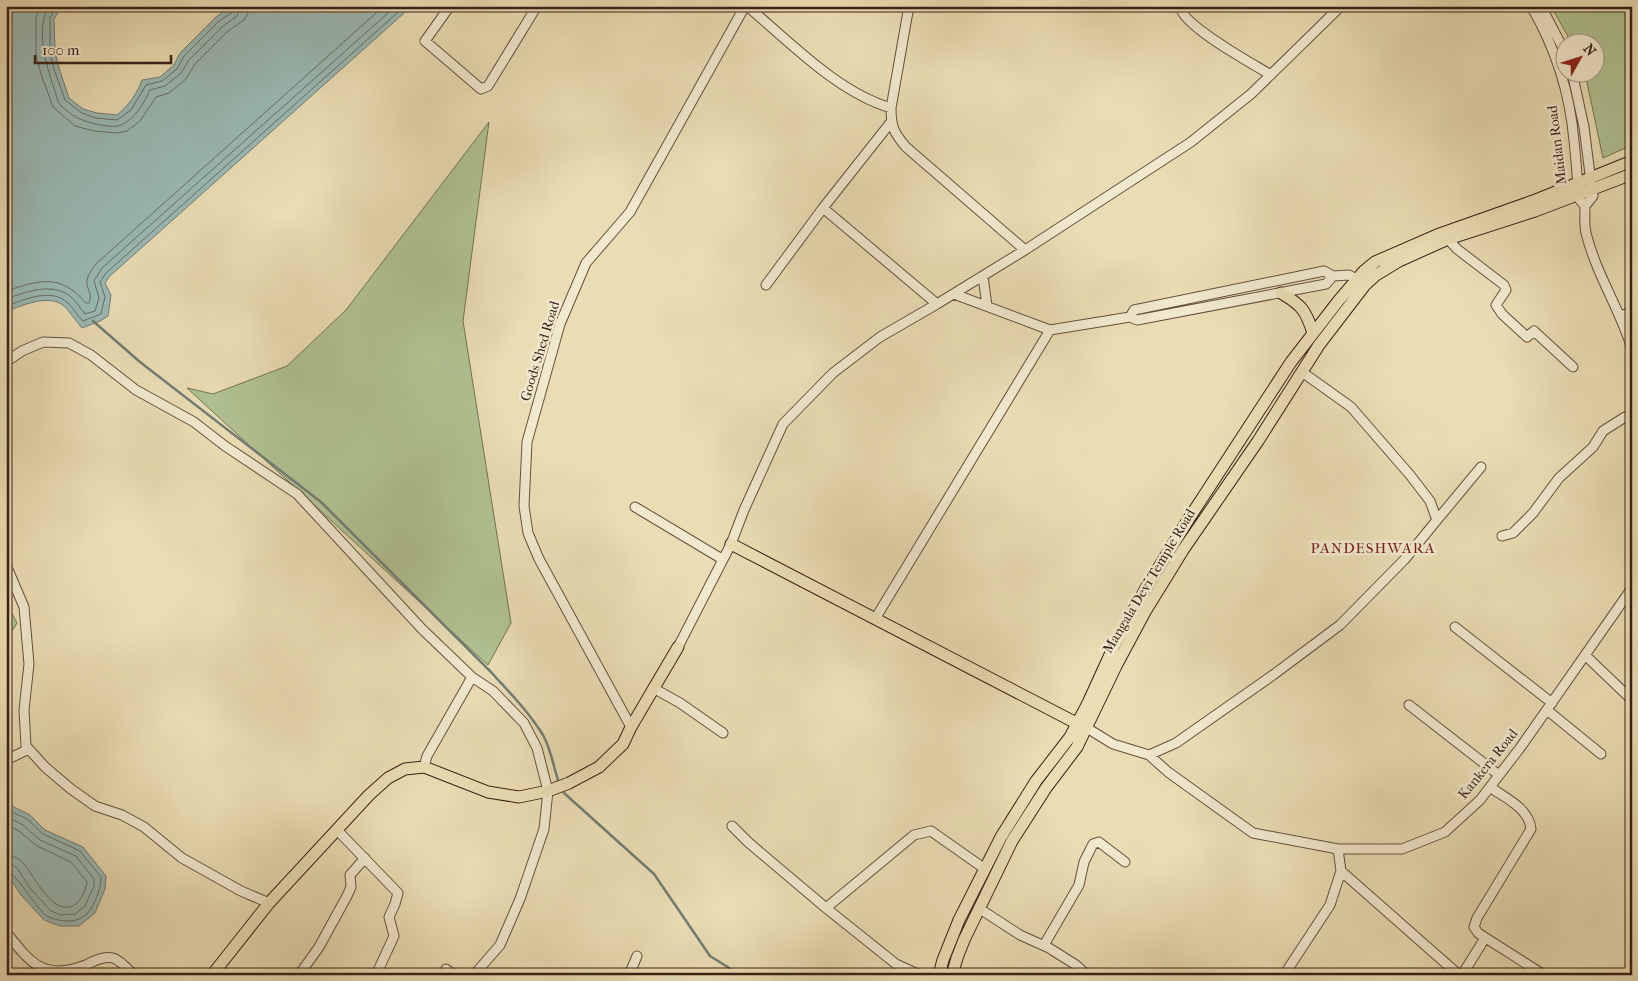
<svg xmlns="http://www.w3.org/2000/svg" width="1638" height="981" font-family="'IM FELL French Canon',serif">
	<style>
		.green { fill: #b0c292; stroke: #747254 }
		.water { fill: #9abab5; stroke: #737d76 }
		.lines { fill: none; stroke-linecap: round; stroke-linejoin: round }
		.shore { stroke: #696e66; stroke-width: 1 }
		.stream { stroke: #737d76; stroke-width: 2.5 }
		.minor-casing { stroke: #64503e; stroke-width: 11 }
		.major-casing { stroke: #382117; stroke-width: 13 }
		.minor { stroke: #f1e9ce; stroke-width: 9 }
		.major { stroke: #eaddb4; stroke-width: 11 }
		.labels { text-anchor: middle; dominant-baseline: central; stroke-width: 5; stroke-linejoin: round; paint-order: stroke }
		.street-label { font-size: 14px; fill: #382117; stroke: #f1e9ce }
		.neighbourhood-label { font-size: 15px; letter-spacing: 1px; fill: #7a1f14; stroke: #f1e9ce }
	</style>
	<rect width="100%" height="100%" fill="#eaddb4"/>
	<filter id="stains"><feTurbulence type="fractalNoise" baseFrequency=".004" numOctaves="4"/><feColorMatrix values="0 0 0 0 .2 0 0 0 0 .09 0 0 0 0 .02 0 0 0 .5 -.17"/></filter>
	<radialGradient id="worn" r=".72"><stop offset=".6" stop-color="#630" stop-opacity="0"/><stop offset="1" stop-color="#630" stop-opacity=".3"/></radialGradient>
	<!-- green -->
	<path class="green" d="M 1551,6 L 1632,6 L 1632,145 L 1603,158 L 1585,73 L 1596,72 L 1596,42 L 1571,42 Z
		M 489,122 L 463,321 L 511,623 L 488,665 L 187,388 L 213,394 L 287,366 L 346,310 Z
		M 6,602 L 17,623 L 6,641 Z"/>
	<!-- water -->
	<path class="water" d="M 6,6 L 62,6 L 54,19 L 55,52 L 59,68 L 69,98 L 83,109 L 97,113 L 117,115 C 129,105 137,94 142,80 L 160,77 L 174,65 L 180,53 L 216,17 L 231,6 L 412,6 L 110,276 L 105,283 L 111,295 L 108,316 L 100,321 L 82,328 C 76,321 70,312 64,306 C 48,293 23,306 6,311 Z
		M 6,803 L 30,815 L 45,830 L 83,847 L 106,876 L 105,889 L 95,913 L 79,926 L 60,926 L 44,920 L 21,895 L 6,872 Z"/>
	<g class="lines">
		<!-- shore -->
		<path class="shore" d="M 40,6 L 36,18 L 36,55 L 41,74 L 53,107 L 75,126 L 94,131 L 117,133 L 127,131 L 140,121 L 156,97 L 169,93 L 186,79 L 195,64 L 228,31 L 244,20 L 248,13 L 248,6
			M 49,6 C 35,29 46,65 54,88 C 56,94 57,101 61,106 C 66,110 74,117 80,119 C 89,123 113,129 121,125 C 135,119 144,103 150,90 L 165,86 L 181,73 L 189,60 L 223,26 L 237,16 L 241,6
			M 56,6 L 50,18 L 50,52 L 54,69 L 65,100 L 82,113 L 96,118 L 117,120 L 131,110 L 146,85 L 162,81 L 177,69 L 184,56 L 219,21 L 233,12 L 235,6
			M 6,291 C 40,280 60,273 86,303 L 89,303 C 95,288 76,287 97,263 L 384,6
			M 6,299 C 26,292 51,282 70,296 C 76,301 80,308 85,314 L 95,311 L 99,298 L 94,281 L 102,268 L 396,6
			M 6,306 C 24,300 51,287 68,303 C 73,308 78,316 83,321 L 101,314 L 105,297 L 100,282 L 106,273 L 405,6
			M 6,809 L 27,819 L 43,834 L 80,851 L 101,877 C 101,888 97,897 92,907 C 88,915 78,921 70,921 C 63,921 54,920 47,916 C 36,909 15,871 6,870
			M 6,816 L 23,825 L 40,840 L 76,856 L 94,879 L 94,886 L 85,906 L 75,914 L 61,915 L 51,911 L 30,888 L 17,868 L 12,864 L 6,864
			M 6,824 L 19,831 L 37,846 L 71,862 L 87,882 C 85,891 80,905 70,907 C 48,911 34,873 21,861 C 17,857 12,856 6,856"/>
		<!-- stream -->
		<path class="stream" d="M 93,321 L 140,362 L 321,502 L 491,672 C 509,692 529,712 543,735 C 551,749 553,765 558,780
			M 564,793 L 654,874 L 710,956 L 734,971 L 745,975"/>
		<defs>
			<path id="minor" d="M 450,6 L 425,41 L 481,89 L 488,86 L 537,6
				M 747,6 C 790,42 837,92 891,108
				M 909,6 L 891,108 C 891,127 894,133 906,147 L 1025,250
				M 1180,6 C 1181,25 1253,64 1271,75
				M 1531,6 C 1555,47 1570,94 1574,141 C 1576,159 1577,177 1579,195 L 1580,200 L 1585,206
				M 1541,6 L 1566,54
				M 1572,72 L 1584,127 L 1592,190 L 1593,196 L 1585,206
				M 1585,206 C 1585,215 1584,225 1586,233 C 1596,274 1620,309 1632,349
				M 823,208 L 891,122
				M 1448,239 L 1457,249 L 1504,285 L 1506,290 L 1496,305 L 1502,314 L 1527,337 L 1534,331 L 1573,367
				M 1324,271 L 1333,276 L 1326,284 L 1137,320 L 1130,317 L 1134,310 Z
				M 983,276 L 987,306
				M 1333,276 L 1349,275 L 1361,282
				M 766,285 L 823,208 L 937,304
				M 954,294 L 1050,330 L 1130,317
				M 1620,316 L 1632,312
				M 6,362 L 22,351 L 43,342 L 69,343 L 91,355 L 136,390 L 194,422 L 225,446 L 297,494 L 422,629 L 472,677 L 493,691 L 524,723 L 537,748 L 548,791 L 544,829 L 520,899 L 500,945 L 474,975
				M 635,507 L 722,559
				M 1437,520 L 1481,467
				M 1502,536 L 1513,533 L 1533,513 L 1559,478 L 1593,447 L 1603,431 L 1625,417 L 1632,416
				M 6,565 L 24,607 L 29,664 L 24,710 L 26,746 L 45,767 L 71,789 L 95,806 L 122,815 L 144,827 L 182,858 L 241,891 L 269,903
				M 875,619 L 1050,330
				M 1455,627 L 1552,703
				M 678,647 L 731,544 L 744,510 L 783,424 L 833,373 L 880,337 L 937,304 L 1025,250 L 1191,142 L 1251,94 L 1341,6
				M 1586,656 L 1631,699
				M 653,688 L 680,703 L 723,733
				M 1409,705 L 1499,775
				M 1547,710 L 1601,754
				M 631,727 L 539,559 L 528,533 L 524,506 L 527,442 L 560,324 L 586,263 L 630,212 L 745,6
				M 1087,728 L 1113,744 L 1149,755 L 1176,743 L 1273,675 L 1340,625 L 1405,559 L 1437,520 L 1430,501 L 1410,475 L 1351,407 L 1302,372
				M 1149,755 L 1168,772 L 1253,833 L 1338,849 L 1402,849 L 1445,832 L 1480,800 L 1520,748 L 1632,588
				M 6,760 L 29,749
				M 424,767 L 427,756 L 472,677
				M 1490,787 C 1505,798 1529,808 1531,829 L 1477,918 L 1474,927 L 1478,933 L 1544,975
				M 732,826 L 748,842 L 826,908 L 896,964 L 920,975
				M 337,830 L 398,893 L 395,904 L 389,917 L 394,936 L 376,975
				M 1341,871 L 1459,975
				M 826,908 L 914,835 L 931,831 L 985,869
				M 980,909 L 1020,935 L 1049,948 L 1076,965 L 1087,975
				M 6,932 C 31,964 44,981 86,965 C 93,961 105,956 113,958 C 120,960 129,970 134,975
				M 1044,945 L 1079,885 L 1084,862 L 1093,844 L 1099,842 L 1125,862
				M 299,975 L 319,947 L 347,896 L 351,887 L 350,875 L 365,858
				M 443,975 L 446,969 L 454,975
				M 629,975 L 637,956
				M 1284,975 L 1330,905 L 1341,871 L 1338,849
				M 1462,975 L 1485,938
				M 1630,975 L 1632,968"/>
			<path id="major" d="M 1281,293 C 1302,305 1306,311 1313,333
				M 731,544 L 1082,726
				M 212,975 L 269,903 L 369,795 L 388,778 L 405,769 L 424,767 L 488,792 L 519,797 L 548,791 L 569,783 L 599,767 L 623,744 L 631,727 L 678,647
				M 939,975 L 943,960 L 959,920 L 1001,837 L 1036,781 L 1070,737 L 1088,703 L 1114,646 L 1145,590 L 1188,520 L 1291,362 L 1339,300 L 1364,271 L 1375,262 L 1437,235 L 1533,201 L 1632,161
				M 952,975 L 957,958 L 964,940 L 1012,841 L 1046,788 L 1077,747 L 1116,666 L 1146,610 L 1183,550 L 1258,441 L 1319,345 L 1365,285 L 1376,275 L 1399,261 L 1448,239 L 1535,211 L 1632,174"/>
		</defs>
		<!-- minor casing -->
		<use href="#minor" class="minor-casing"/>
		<!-- major casing -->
		<use href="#major" class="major-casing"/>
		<!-- minor -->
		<use href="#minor" class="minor"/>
		<!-- major -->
		<use href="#major" class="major"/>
	</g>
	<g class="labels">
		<!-- street labels -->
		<g class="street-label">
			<text transform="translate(1557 145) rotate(-97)">Maidan Road</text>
			<text transform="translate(540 351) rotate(-73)">Goods Shed Road</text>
			<text transform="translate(1149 581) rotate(-59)">Mangala Devi Temple Road</text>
			<text transform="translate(1488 764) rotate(-51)">Kankera Road</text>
		</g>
		<!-- neighbourhood labels -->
		<g class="neighbourhood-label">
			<text x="1373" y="548">PANDESHWARA</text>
		</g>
	</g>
	<!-- margin -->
	<rect width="1638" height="981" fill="none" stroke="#eaddb4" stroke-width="25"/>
	<rect x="8" y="8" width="1623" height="966" fill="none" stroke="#382117" stroke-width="2.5"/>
	<rect x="12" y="12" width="1613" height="956" fill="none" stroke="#382117"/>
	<!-- north arrow -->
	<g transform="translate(1580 58) rotate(51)"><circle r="24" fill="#f1e9ce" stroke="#a79985"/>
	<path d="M0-4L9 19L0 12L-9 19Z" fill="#8f2418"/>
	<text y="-8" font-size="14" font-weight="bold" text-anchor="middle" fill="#382117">N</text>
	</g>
	<!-- scale -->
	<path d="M35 55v8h136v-8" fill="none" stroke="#382117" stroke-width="2.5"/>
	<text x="42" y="55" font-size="15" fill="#382117" stroke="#f1e9ce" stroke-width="4" paint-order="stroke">100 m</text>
	<rect width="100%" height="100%" filter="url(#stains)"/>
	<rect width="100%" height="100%" fill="url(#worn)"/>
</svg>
